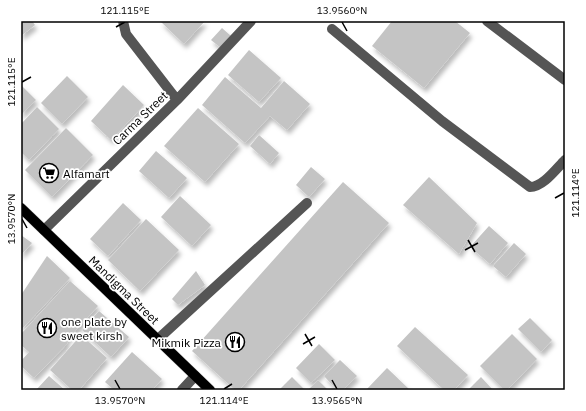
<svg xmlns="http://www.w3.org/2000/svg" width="586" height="411" font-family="'IBM Plex Sans',sans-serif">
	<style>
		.building { fill: #c4c4c4; filter: url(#shadow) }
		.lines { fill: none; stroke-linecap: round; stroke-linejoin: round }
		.major-casing { stroke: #dbdbdb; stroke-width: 11 }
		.minor { stroke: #555; stroke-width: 10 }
		.major { stroke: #000; stroke-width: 10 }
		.ticks { fill: none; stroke: #000; stroke-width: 1.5 }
		.labels { text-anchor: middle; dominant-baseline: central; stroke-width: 3.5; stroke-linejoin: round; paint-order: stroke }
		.street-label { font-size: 12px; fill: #000; stroke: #fff }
		.poi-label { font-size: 12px; fill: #000; stroke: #fff; text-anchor: start }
		.neatline { fill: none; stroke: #000; stroke-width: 1.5 }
		.ticks-label { font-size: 10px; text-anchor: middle; fill: #000 }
	</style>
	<defs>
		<filter id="shadow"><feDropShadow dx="2.5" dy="4.5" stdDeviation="2" flood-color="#0004"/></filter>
	</defs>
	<rect width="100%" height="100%" fill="#fff"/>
	<!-- building -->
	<path class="building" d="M 21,21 L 32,21 L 35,25 L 21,36 Z
		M 160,21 L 205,21 L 184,44 Z
		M 392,21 L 455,21 L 470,33 L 424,88 L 372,46 Z
		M 222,28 L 231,36 L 221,48 L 211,40 Z
		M 249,50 L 281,78 L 259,102 L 228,75 Z
		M 67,76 L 88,97 L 62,124 L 41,103 Z
		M 225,77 L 261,108 L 284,81 L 310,104 L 287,130 L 270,116 L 245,143 L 202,105 Z
		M 21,85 L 36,100 L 21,115 Z
		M 123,85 L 144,105 L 111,140 L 91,121 Z
		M 37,107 L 59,129 L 29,160 L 21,152 L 21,124 Z
		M 198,108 L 239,144 L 205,182 L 164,146 Z
		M 66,128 L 93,155 L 52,197 L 25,170 Z
		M 259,135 L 279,153 L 270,164 L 250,146 Z
		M 156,151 L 187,178 L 169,198 L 139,171 Z
		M 311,167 L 325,179 L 309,197 L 296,185 Z
		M 429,177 L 477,223 L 459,254 L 403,205 Z
		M 343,182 L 389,223 L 239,390 L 235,390 L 192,351 Z
		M 180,196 L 211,225 L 192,246 L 161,217 Z
		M 123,203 L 141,220 L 108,256 L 90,239 Z
		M 146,219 L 179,250 L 140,291 L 108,260 Z
		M 489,226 L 508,243 L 490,264 L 470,247 Z
		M 21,235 L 32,243 L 21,255 Z
		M 514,243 L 526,254 L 506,277 L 493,266 Z
		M 47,256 L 70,278 L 21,330 L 21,295 Z
		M 196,271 L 205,285 L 178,305 L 172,299 Z
		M 70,281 L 98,306 L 66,341 L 68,343 L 34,378 L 21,366 L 21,361 L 29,352 L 21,345 L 21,334 Z
		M 99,311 L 129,337 L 111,357 L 82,330 Z
		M 530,318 L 552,340 L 541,352 L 518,329 Z
		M 415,327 L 468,375 L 454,390 L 444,390 L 397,346 Z
		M 512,334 L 537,359 L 507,390 L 504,390 L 480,366 Z
		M 81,335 L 107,358 L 79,390 L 72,390 L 50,370 Z
		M 319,344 L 335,360 L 311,383 L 296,368 Z
		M 132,352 L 162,379 L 152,390 L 114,390 L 105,382 Z
		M 340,360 L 357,376 L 343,390 L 337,390 L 324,376 Z
		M 387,368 L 410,390 L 366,390 Z
		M 49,376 L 65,390 L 36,390 Z
		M 292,377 L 305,390 L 279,390 Z
		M 481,377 L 493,390 L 468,390 Z
		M 318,380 L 328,390 L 308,390 Z"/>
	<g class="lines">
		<defs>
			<path id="major" d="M 21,208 L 210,390"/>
		</defs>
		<!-- major casing -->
		<use href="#major" class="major-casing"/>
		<!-- minor -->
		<path class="minor" d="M 123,21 L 126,34 L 177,100
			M 487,21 L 565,80
			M 332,29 L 442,121 L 530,187 C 543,187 556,169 565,160
			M 44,230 L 177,100 L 251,21
			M 157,340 L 307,203
			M 182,390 L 195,376"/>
		<!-- major -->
		<use href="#major" class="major"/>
	</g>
	<!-- ticks -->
	<path class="ticks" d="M 342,22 L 347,31M 116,27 L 125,22M 22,82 L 31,77M 555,198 L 564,193M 22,219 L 27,228M 468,240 L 475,252M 465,250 L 478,243M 305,334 L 312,346M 303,344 L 315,337M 115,380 L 120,389M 332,380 L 337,389M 224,389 L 232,384"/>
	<!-- icons -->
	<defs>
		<symbol id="supermarket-ring" viewBox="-11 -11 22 22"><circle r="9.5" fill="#fff" stroke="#000" stroke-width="1.5"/><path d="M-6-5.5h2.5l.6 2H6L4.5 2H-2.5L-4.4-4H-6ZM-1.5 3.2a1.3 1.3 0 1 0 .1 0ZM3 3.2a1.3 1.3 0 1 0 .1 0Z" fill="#000"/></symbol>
		<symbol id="restaurant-ring" viewBox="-11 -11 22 22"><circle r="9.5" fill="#fff" stroke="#000" stroke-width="1.5"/><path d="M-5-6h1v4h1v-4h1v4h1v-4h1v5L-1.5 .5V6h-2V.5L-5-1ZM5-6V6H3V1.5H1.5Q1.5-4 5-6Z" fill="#000"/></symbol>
	</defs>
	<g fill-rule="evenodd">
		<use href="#supermarket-ring" x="38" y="162" width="22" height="22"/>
		<use href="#restaurant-ring" x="36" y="317" width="22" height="22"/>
		<use href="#restaurant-ring" x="224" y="331" width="22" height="22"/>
	</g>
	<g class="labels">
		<!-- street labels -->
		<g class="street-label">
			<text transform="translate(140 118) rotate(-44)">Carma Street</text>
			<text transform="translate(124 290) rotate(44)">Mandigma Street</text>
		</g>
		<!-- poi labels -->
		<g class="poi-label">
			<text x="63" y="173">Alfamart</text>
			<text x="61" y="321">one plate by<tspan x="61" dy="14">sweet kirsh</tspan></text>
			<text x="221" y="342" text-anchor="end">Mikmik Pizza</text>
		</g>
	</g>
	<!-- border -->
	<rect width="586" height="411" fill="none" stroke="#ffffff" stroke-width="44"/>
	<rect x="22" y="22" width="542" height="367" class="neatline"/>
	<g class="ticks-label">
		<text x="125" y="14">121.115°E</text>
		<text x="342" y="14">13.9560°N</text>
		<text transform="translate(11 82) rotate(-90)" y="4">121.115°E</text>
		<text transform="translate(575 193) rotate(-90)" y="4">121.114°E</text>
		<text transform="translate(11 219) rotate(-90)" y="4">13.9570°N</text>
		<text x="120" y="404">13.9570°N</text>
		<text x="224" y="404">121.114°E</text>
		<text x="337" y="404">13.9565°N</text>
	</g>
</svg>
